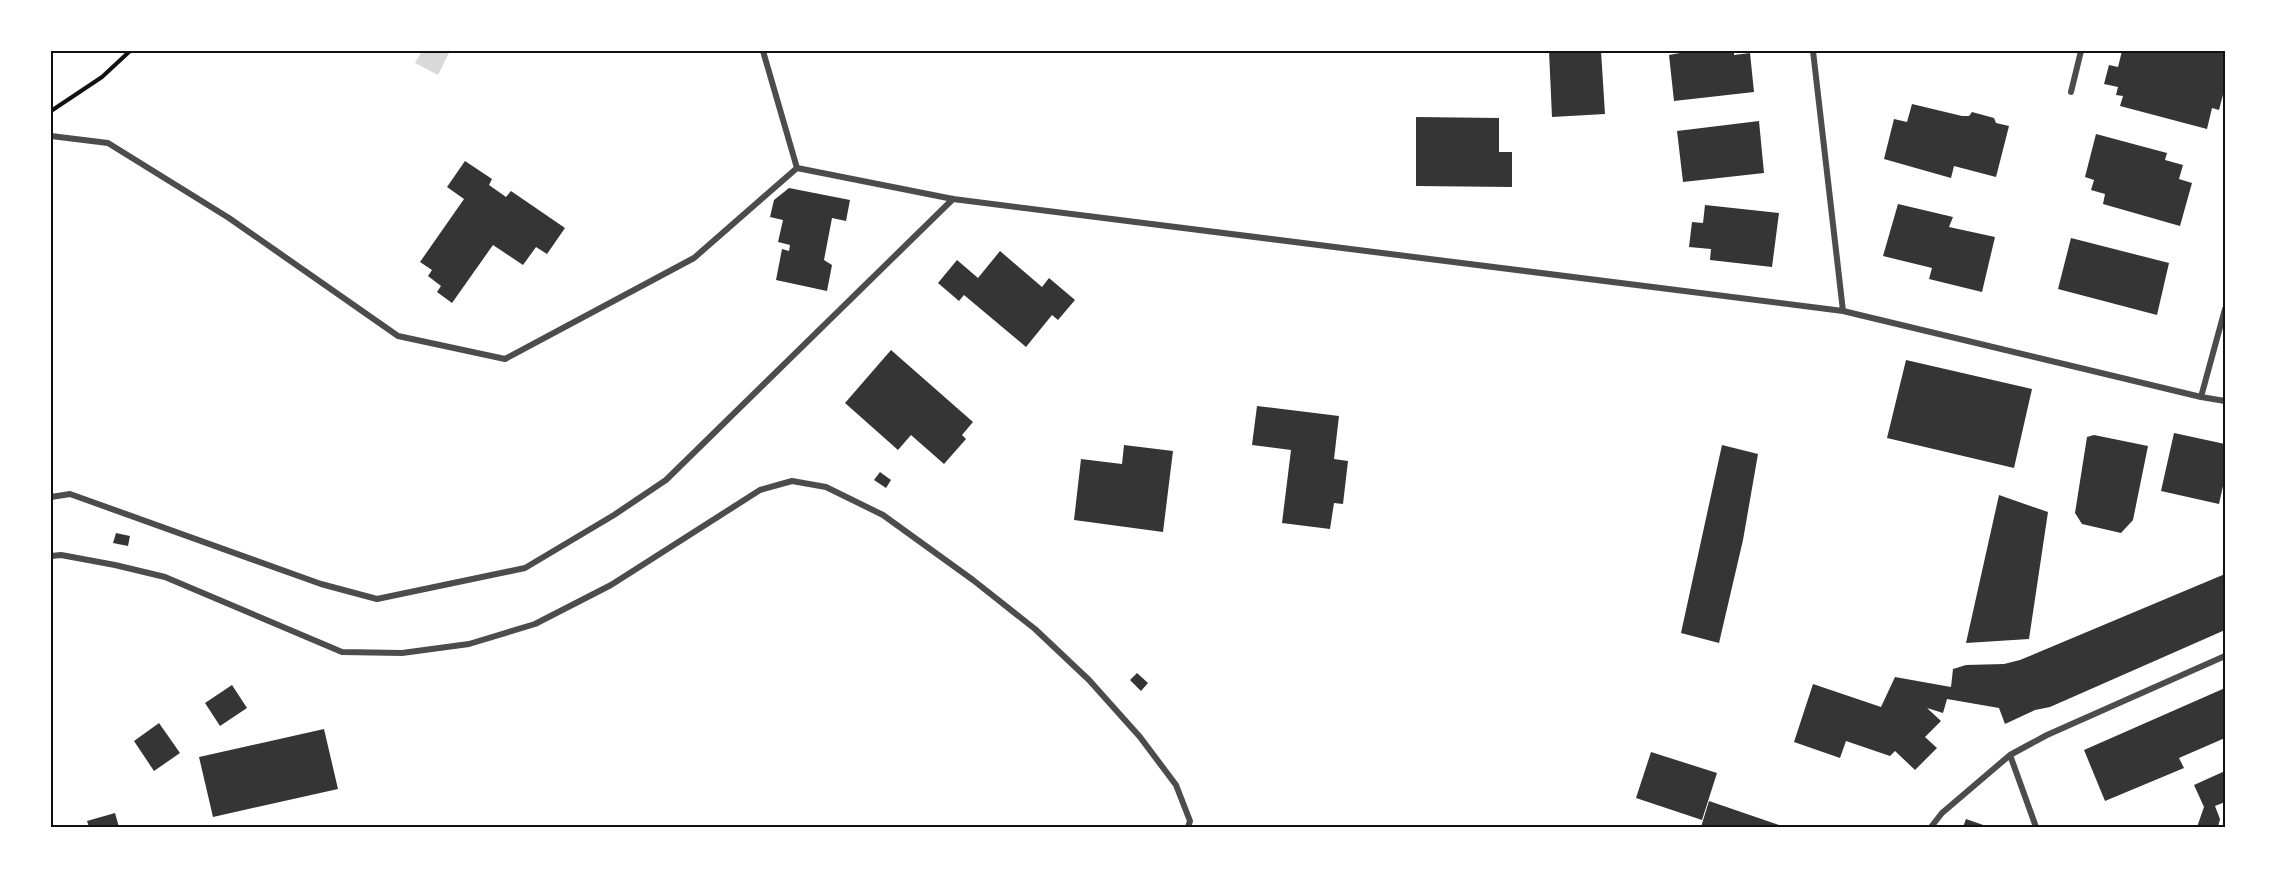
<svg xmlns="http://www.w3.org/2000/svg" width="2276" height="878" font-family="Lora,serif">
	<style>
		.water { fill: #d9d9d9 }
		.building { fill: #353535 }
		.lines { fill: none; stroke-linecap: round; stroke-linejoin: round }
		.path { stroke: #111; stroke-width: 4 }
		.minor { stroke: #4c4c4c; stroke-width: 6 }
		.neatline { fill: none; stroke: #111; stroke-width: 2 }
	</style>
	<rect width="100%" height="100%" fill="#fff"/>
	<!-- water -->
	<path class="water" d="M 422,51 L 450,51 L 438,75 L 415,63 Z"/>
	<!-- building -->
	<path class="building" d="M 1549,51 L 1601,51 L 1605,114 L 1552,117 Z
		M 1691,51 L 1734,51 L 1734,55 L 1750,53 L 1754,92 L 1674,101 L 1669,55 Z
		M 2122,51 L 2217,51 L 2225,53 L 2225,87 L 2219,110 L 2212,108 L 2207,129 L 2120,106 L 2123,96 L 2116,95 L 2118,87 L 2104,84 L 2109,65 L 2118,67 Z
		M 1912,104 L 1962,116 L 1969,116 L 1972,112 L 1994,118 L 1996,123 L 2009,126 L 1996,177 L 1954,166 L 1951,178 L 1884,159 L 1894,119 L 1907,122 Z
		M 1416,117 L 1499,118 L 1499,152 L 1512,152 L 1512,187 L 1416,186 Z
		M 1759,121 L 1764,173 L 1683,182 L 1677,131 Z
		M 2096,134 L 2167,153 L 2165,160 L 2183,165 L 2179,179 L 2192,183 L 2180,226 L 2103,204 L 2105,194 L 2091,190 L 2094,180 L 2085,177 Z
		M 465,161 L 492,179 L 489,185 L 506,197 L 511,191 L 565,228 L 547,254 L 536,247 L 523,265 L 493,245 L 452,303 L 437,292 L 441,286 L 428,276 L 432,270 L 420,262 L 464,199 L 447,187 Z
		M 789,188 L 850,200 L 846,221 L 832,218 L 824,260 L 832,265 L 827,291 L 776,280 L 782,249 L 789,251 L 790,245 L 778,242 L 783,220 L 770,217 L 774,200 Z
		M 1898,204 L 1953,217 L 1949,227 L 1995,237 L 1982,292 L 1929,279 L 1932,268 L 1883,256 Z
		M 1705,205 L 1779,213 L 1772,267 L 1710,260 L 1711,249 L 1689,247 L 1692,222 L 1703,223 Z
		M 2071,238 L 2169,263 L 2157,315 L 2058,289 Z
		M 1000,251 L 1042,287 L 1049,278 L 1075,300 L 1058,320 L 1052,315 L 1026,347 L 964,295 L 959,301 L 938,283 L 957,260 L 978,278 Z
		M 891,350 L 973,422 L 962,435 L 966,439 L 944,464 L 911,435 L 898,450 L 845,403 Z
		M 1906,360 L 2032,389 L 2014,468 L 1887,438 Z
		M 1257,406 L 1339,416 L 1334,459 L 1348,461 L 1343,504 L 1334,503 L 1330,529 L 1282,523 L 1291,450 L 1252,445 Z
		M 2174,433 L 2225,444 L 2225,477 L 2219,504 L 2161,491 Z
		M 2094,435 L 2148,446 L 2133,520 L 2121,533 L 2082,524 L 2075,513 L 2087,437 Z
		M 1124,445 L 1173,451 L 1163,532 L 1074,520 L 1081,459 L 1122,464 Z
		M 1722,445 L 1758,454 L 1743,540 L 1719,643 L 1681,633 Z
		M 880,472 L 891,480 L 886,488 L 874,480 Z
		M 1999,495 L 2048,512 L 2029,639 L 1966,643 Z
		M 116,533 L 130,536 L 128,546 L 113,543 Z
		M 2225,574 L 2225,630 L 2050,707 L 2035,710 L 2005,724 L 1999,708 L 1947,699 L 1943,713 L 1927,708 L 1941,721 L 1925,737 L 1937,748 L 1915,770 L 1895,751 L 1890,756 L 1846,741 L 1840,758 L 1794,742 L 1813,684 L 1881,707 L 1895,677 L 1951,687 L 1953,669 L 1966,665 L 2004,664 L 2020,660 Z
		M 1137,673 L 1148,683 L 1141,691 L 1130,680 Z
		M 232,685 L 247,708 L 220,726 L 205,703 Z
		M 2225,688 L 2225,738 L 2179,758 L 2184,768 L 2105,801 L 2084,750 Z
		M 159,723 L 180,753 L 154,771 L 134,741 Z
		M 324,729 L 338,789 L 213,817 L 199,757 Z
		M 1651,752 L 1717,773 L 1702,820 L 1636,798 Z
		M 2225,771 L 2225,802 L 2215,806 L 2220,819 L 2218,827 L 2197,827 L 2204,807 L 2194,785 Z
		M 1709,801 L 1779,825 L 1779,827 L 1701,827 Z
		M 115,813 L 119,827 L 89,827 L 87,821 Z
		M 1966,819 L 1989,827 L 1963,827 Z"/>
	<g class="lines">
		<!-- path -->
		<path class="path" d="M 51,111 L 102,77 L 130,51"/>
		<!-- minor -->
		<path class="minor" d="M 763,51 L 797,168
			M 1813,51 L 1843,311
			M 2071,92 L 2081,51
			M 51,136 L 108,143 L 229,218 L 398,336 L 505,359 L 694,258 L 797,168
			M 797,168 L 953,199 L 1843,311 L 2201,397 L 2225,401
			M 2201,397 L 2225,309
			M 51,497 L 70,494 L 321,584 L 377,599 L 525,568 L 614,515 L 666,480 L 953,199
			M 51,556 L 61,555 L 115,565 L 165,577 L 342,652 L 402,653 L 469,644 L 535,624 L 611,585 L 760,490 L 792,481 L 826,487 L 883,515 L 973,580 L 1035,629 L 1089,680 L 1140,737 L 1176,785 L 1190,821 L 1188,827
			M 2010,755 L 2036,827
			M 1931,827 L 1942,813 L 2010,755 L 2047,735 L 2225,656"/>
	</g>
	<!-- border -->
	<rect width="2276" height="878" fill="none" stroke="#ffffff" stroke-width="105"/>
	<rect x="52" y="52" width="2172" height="774" class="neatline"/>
</svg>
